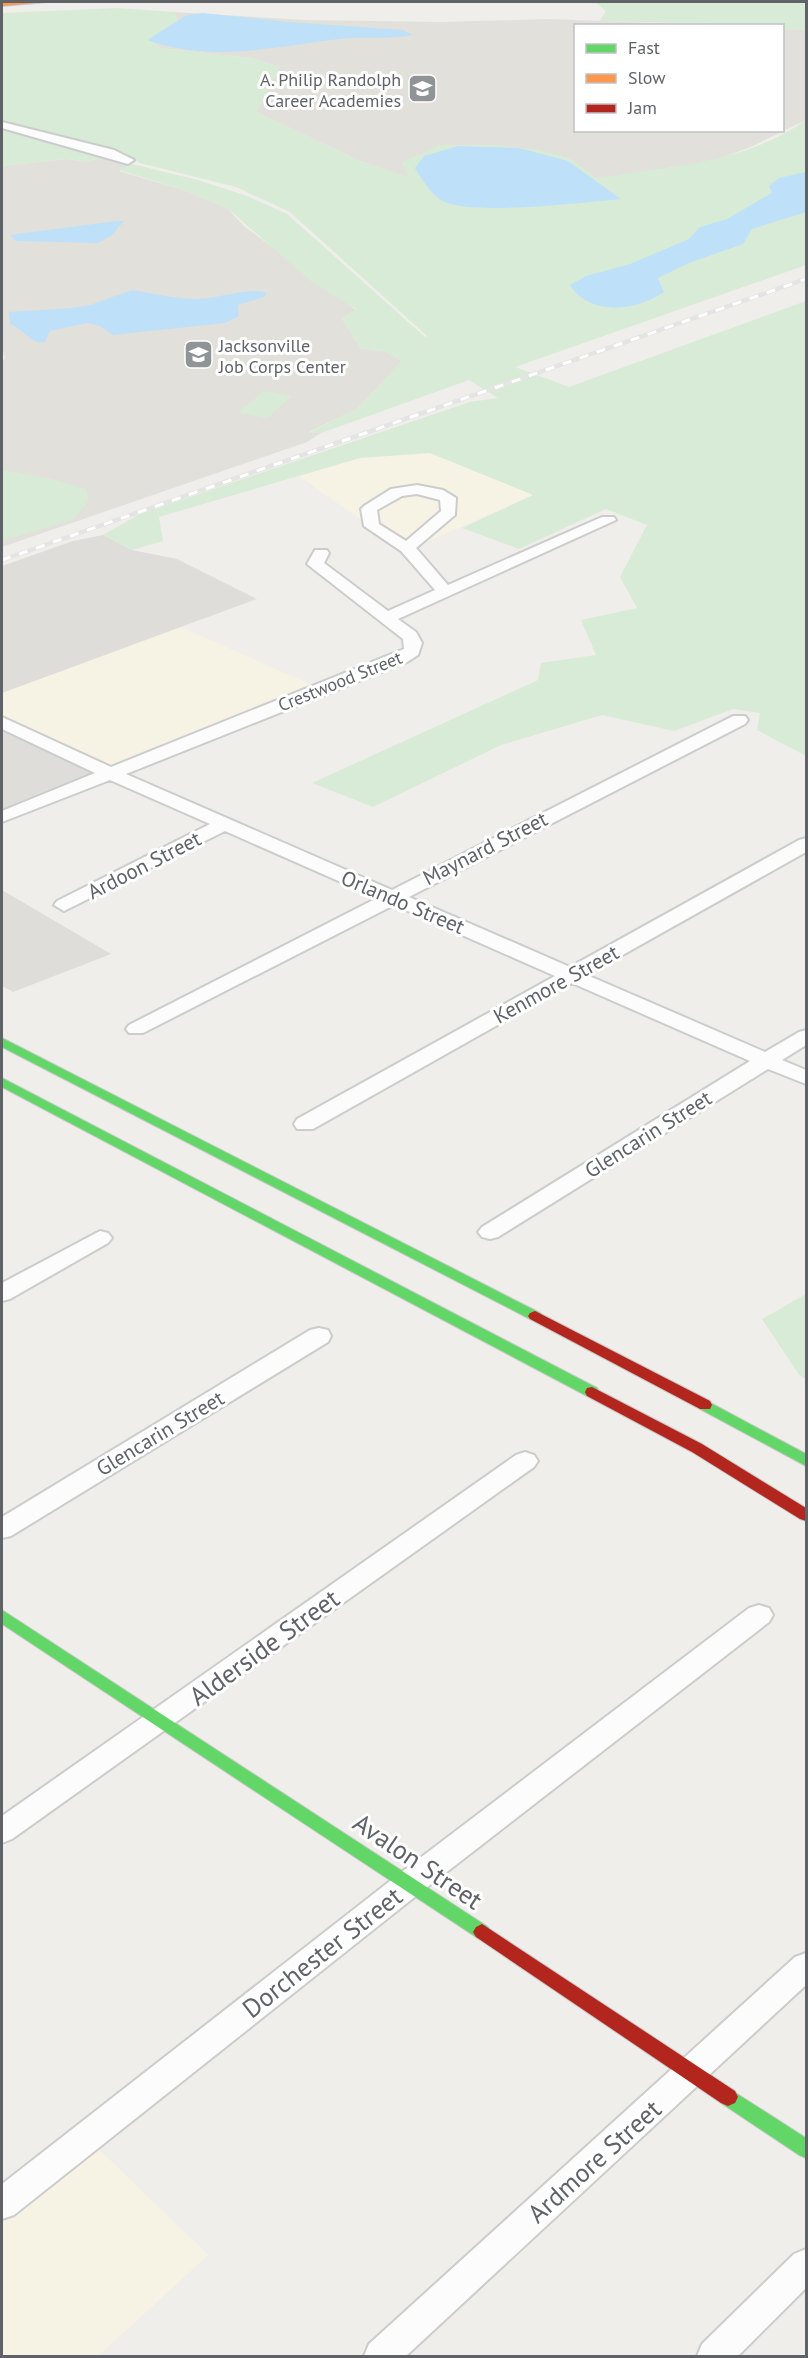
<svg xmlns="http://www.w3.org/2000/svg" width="808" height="2358" font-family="'PT Sans',sans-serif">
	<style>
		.commercial { fill: #f7f3e4 }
		.industrial { fill: #dfddda }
		.education { fill: #e2e0da }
		.green { fill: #d8ebd6 }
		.water { fill: #bfe0f9 }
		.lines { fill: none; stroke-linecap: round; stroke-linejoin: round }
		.street-casing { stroke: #cbcccc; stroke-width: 4 }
		.fast-casing { stroke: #cacacb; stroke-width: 2 }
		.slow-casing { stroke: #cacacb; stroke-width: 2 }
		.jam-casing { stroke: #cacacb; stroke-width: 2 }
		.street { fill: #fdfcfc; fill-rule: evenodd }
		.fast { fill: #63d668; fill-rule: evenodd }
		.slow { fill: #ff974d; fill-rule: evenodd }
		.jam { fill: #b3261e; fill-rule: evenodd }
		.rail-casing { stroke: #e4e4e4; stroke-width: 4.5 }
		.rail { stroke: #fff; stroke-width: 3; stroke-dasharray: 9; stroke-linecap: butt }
		.labels { text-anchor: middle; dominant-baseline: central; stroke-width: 6; stroke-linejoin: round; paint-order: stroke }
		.far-poi-label { font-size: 18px; fill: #5f6368; stroke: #fff; text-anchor: end }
		.far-street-label { font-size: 18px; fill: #5f6368; stroke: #fff }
		.street-label { font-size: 21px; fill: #5f6368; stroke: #fff }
		.near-street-label { font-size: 26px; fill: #5f6368; stroke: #fff }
	</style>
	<rect width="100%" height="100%" fill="#efeeea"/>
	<!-- commercial -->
	<path class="commercial" d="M 430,453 L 534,495 L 405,551 L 299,476 L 360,458 Z
		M 181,627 L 316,687 L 98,773 L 2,726 L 2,693 Z
		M 76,2127 L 208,2255 L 98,2356 L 2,2356 L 2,2185 Z"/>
	<!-- industrial -->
	<path class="industrial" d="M 103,535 L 132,550 L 177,559 L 257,599 L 2,693 L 2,566 L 73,541 Z
		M 2,726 L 98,773 L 2,812 Z
		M 2,890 L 111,954 L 13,992 L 2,986 Z"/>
	<!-- education -->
	<path class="education" d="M 174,12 L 305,20 L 442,22 L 550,19 L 703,25 L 576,26 L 576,130 L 782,130 L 783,29 L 806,30 L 806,120 L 751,147 L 712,161 L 598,179 L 409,178 L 360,161 L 256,112 L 280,67 L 251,58 L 160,48 L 151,40 L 178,21 Z
		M 108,155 L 132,164 L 119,171 L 187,191 L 227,208 L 244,226 L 356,310 L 342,319 L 361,348 L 384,351 L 402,361 L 357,409 L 309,432 L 321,433 L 307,442 L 2,547 L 2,360 L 5,359 L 2,346 L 2,166 L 67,159 L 87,162 Z"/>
	<!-- green -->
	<path class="green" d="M 595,2 L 806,2 L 806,30 L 783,29 L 782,26 L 600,21 L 606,11 Z
		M 118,8 L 174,12 L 178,20 L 152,39 L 160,48 L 251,58 L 280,67 L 256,112 L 360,161 L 408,177 L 402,162 L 440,145 L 496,145 L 539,150 L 569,158 L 597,178 C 668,167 746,163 806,120 L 806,265 L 515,367 L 569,387 L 806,301 L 806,756 L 757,730 L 760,713 L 733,709 L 674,731 L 602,715 L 501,745 L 373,807 L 312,783 L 538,680 L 541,663 L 596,655 L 581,620 L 637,608 L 620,577 L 647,525 L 606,509 L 519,549 L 462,528 L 533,495 L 430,453 L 360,458 L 159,517 L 163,541 L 132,550 L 103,535 L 140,514 L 470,402 L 498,398 L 469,380 L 321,433 L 308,433 L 357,409 L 402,361 L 384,351 L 361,348 L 342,319 L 356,309 L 312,282 L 227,208 L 187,191 L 119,170 L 132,164 L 198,180 L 247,196 L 287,214 L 425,337 L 427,336 L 290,212 L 236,187 L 140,163 L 119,150 L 2,121 L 2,13 Z
		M 2,129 L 108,155 L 87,162 L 67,159 L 2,166 Z
		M 264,391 L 292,396 L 268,418 L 238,413 Z
		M 2,470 L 52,479 L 86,489 L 89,500 L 74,519 L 2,541 Z
		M 806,1294 L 806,1379 L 799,1375 L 762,1319 Z"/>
	<!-- water -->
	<path class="water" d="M 203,13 L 289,22 L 403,30 L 413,35 C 389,40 364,36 339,39 C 274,47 211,63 147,40 L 187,15 Z
		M 458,146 L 519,148 L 568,161 L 621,199 C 586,202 468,217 441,200 C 430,193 422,179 415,168 L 424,156 Z
		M 806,172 L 806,212 L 752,229 L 743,244 L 689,263 L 658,278 L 664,292 C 637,311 590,317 570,285 L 586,276 L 630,264 L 689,239 L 700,227 L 727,219 L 772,193 L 769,186 L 779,178 Z
		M 117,221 L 124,221 L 111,236 L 98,243 L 16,241 L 10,235 Z
		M 132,290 C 153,293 175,299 197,299 C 220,299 245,287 267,293 L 264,297 L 238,305 L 239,316 L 225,323 L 113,335 L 100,326 L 87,323 L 50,331 L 45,342 C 29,344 24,329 10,324 L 9,312 L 72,308 L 90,305 Z"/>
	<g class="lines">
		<defs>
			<path id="street" d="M 2,122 L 114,150 L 134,160 L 128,164 L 2,128 Z
				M 417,485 L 443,490 L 456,498 L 455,515 L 416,548 L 448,585 L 602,517 L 614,517 L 616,520 L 398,619 L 416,632 L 422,643 L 418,655 L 407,662 L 126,774 L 392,890 L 733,716 L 745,716 L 748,720 L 745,724 L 409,897 L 570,967 L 799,840 L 806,838 L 806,852 L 587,975 L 765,1052 L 799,1032 L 806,1030 L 806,1045 L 782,1060 L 806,1070 L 806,1084 L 768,1069 L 498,1237 L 490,1239 L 482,1237 L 478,1232 L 482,1227 L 750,1061 L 572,983 L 313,1129 L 297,1129 L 294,1124 L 297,1119 L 555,976 L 394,905 L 143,1033 L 129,1033 L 126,1029 L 129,1025 L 377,898 L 225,831 L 64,911 L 54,905 L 57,901 L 210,824 L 110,780 L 2,822 L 2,811 L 95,773 L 2,729 L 2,717 L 111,767 L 404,649 L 403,639 L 307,564 L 315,550 L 327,550 L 329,553 L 324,563 L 388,611 L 435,590 L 401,551 L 364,526 L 361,509 L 364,506 L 391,489 ZM 417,494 L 440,500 L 441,511 L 406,541 L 379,524 L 377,510 L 402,496 Z
				M 100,1231 L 108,1233 L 112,1238 L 108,1243 L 10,1299 L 2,1301 L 2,1283 Z
				M 319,1328 L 328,1330 L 331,1336 L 328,1342 L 11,1536 L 2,1538 L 2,1517 L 310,1330 Z
				M 525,1452 L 534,1455 L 538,1461 L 534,1467 L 12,1839 L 2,1843 L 2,1816 L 516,1455 Z
				M 759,1605 L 769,1608 L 773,1615 L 769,1622 L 421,1892 L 14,2215 L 2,2219 L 2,2184 L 399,1874 L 749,1608 Z
				M 806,1953 L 806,1985 L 406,2356 L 364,2356 L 369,2344 L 795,1957 Z
				M 806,2249 L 806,2288 L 738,2356 L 697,2356 L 702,2344 L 794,2254 Z"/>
			<path id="fast" d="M 2,1038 L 540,1313 L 542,1316 L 535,1321 L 530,1319 L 2,1047 Z
				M 2,1078 L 597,1388 L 599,1392 L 597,1396 L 587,1396 L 2,1087 Z
				M 705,1400 L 806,1454 L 806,1466 L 700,1409 L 698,1405 L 700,1401 Z
				M 2,1610 L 488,1927 L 491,1932 L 488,1937 L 482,1940 L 476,1937 L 2,1624 Z
				M 728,2088 L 806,2138 L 806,2158 L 799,2155 L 721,2103 L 718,2097 L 721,2091 Z"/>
			<path id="slow" d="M 2,2 L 47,2 L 2,6 Z"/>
			<path id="jam" d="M 535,1311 L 710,1401 L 712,1405 L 710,1409 L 700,1409 L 530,1319 L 528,1316 L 530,1313 Z
				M 592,1387 L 702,1444 L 806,1508 L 806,1521 L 800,1519 L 692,1452 L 587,1396 L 585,1392 L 587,1388 Z
				M 482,1924 L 735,2091 L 738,2097 L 735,2103 L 728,2106 L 721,2103 L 476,1937 L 473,1932 L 476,1927 Z"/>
		</defs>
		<!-- street casing -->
		<use href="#street" class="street-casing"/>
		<!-- fast casing -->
		<use href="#fast" class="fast-casing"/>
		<!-- slow casing -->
		<use href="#slow" class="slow-casing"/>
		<!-- jam casing -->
		<use href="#jam" class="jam-casing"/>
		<!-- street -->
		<use href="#street" class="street"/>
		<!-- fast -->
		<use href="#fast" class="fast"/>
		<!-- slow -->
		<use href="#slow" class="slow"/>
		<!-- jam -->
		<use href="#jam" class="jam"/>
		<defs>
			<path id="rail" d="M 2,560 L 806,279"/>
		</defs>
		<!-- rail casing -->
		<use href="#rail" class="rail-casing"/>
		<!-- rail -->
		<use href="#rail" class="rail"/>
	</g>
	<!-- icons -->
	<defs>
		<symbol id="school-square" viewBox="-11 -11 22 22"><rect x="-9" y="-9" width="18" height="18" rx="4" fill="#919496" stroke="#fff"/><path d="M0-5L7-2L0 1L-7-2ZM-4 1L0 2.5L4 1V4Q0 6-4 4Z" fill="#fff"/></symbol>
		<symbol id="university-square" viewBox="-11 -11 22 22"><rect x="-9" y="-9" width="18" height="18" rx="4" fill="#919496" stroke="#fff"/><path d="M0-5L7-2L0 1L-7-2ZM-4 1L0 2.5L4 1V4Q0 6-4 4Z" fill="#fff"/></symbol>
	</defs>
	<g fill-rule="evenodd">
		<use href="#school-square" x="406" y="72" width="33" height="33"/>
		<use href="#university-square" x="182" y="338" width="33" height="33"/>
	</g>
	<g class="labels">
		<!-- far-poi labels -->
		<g class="far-poi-label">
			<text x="401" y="79">A. Philip Randolph<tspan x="401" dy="21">Career Academies</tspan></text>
			<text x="219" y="345" text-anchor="start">Jacksonville<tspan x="219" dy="21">Job Corps Center</tspan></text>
		</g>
		<!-- far-street labels -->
		<g class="far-street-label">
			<text transform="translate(340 681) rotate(-22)">Crestwood Street</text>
		</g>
		<!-- street labels -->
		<g class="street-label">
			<text transform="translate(485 848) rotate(-27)">Maynard Street</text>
			<text transform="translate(144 865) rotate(-27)">Ardoon Street</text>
			<text transform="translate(403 902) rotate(23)">Orlando Street</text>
			<text transform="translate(556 984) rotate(-29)">Kenmore Street</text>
			<text transform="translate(648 1134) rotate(-32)">Glencarin Street</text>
			<text transform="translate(160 1433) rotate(-31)">Glencarin Street</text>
		</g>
		<!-- near-street labels -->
		<g class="near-street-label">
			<text transform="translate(264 1647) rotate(-36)">Alderside Street</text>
			<text transform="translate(418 1861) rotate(34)">Avalon Street</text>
			<text transform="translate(322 1952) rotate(-38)">Dorchester Street</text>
			<text transform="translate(594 2161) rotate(-42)">Ardmore Street</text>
		</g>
	</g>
	<!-- border -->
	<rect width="808" height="2358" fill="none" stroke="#5f6368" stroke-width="6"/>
	<!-- legend -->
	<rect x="574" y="24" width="210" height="108" fill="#ffffff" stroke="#bfc1c3" stroke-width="1.5"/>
	<rect x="586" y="44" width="30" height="9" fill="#63d668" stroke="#bfc1c3" stroke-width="1.5"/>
	<text x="628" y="54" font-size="18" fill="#5f6368">Fast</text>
	<rect x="586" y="74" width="30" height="9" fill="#ff974d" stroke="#bfc1c3" stroke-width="1.5"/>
	<text x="628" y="84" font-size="18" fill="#5f6368">Slow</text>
	<rect x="586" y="104" width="30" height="9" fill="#b3261e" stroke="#bfc1c3" stroke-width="1.5"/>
	<text x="628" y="114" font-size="18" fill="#5f6368">Jam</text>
</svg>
